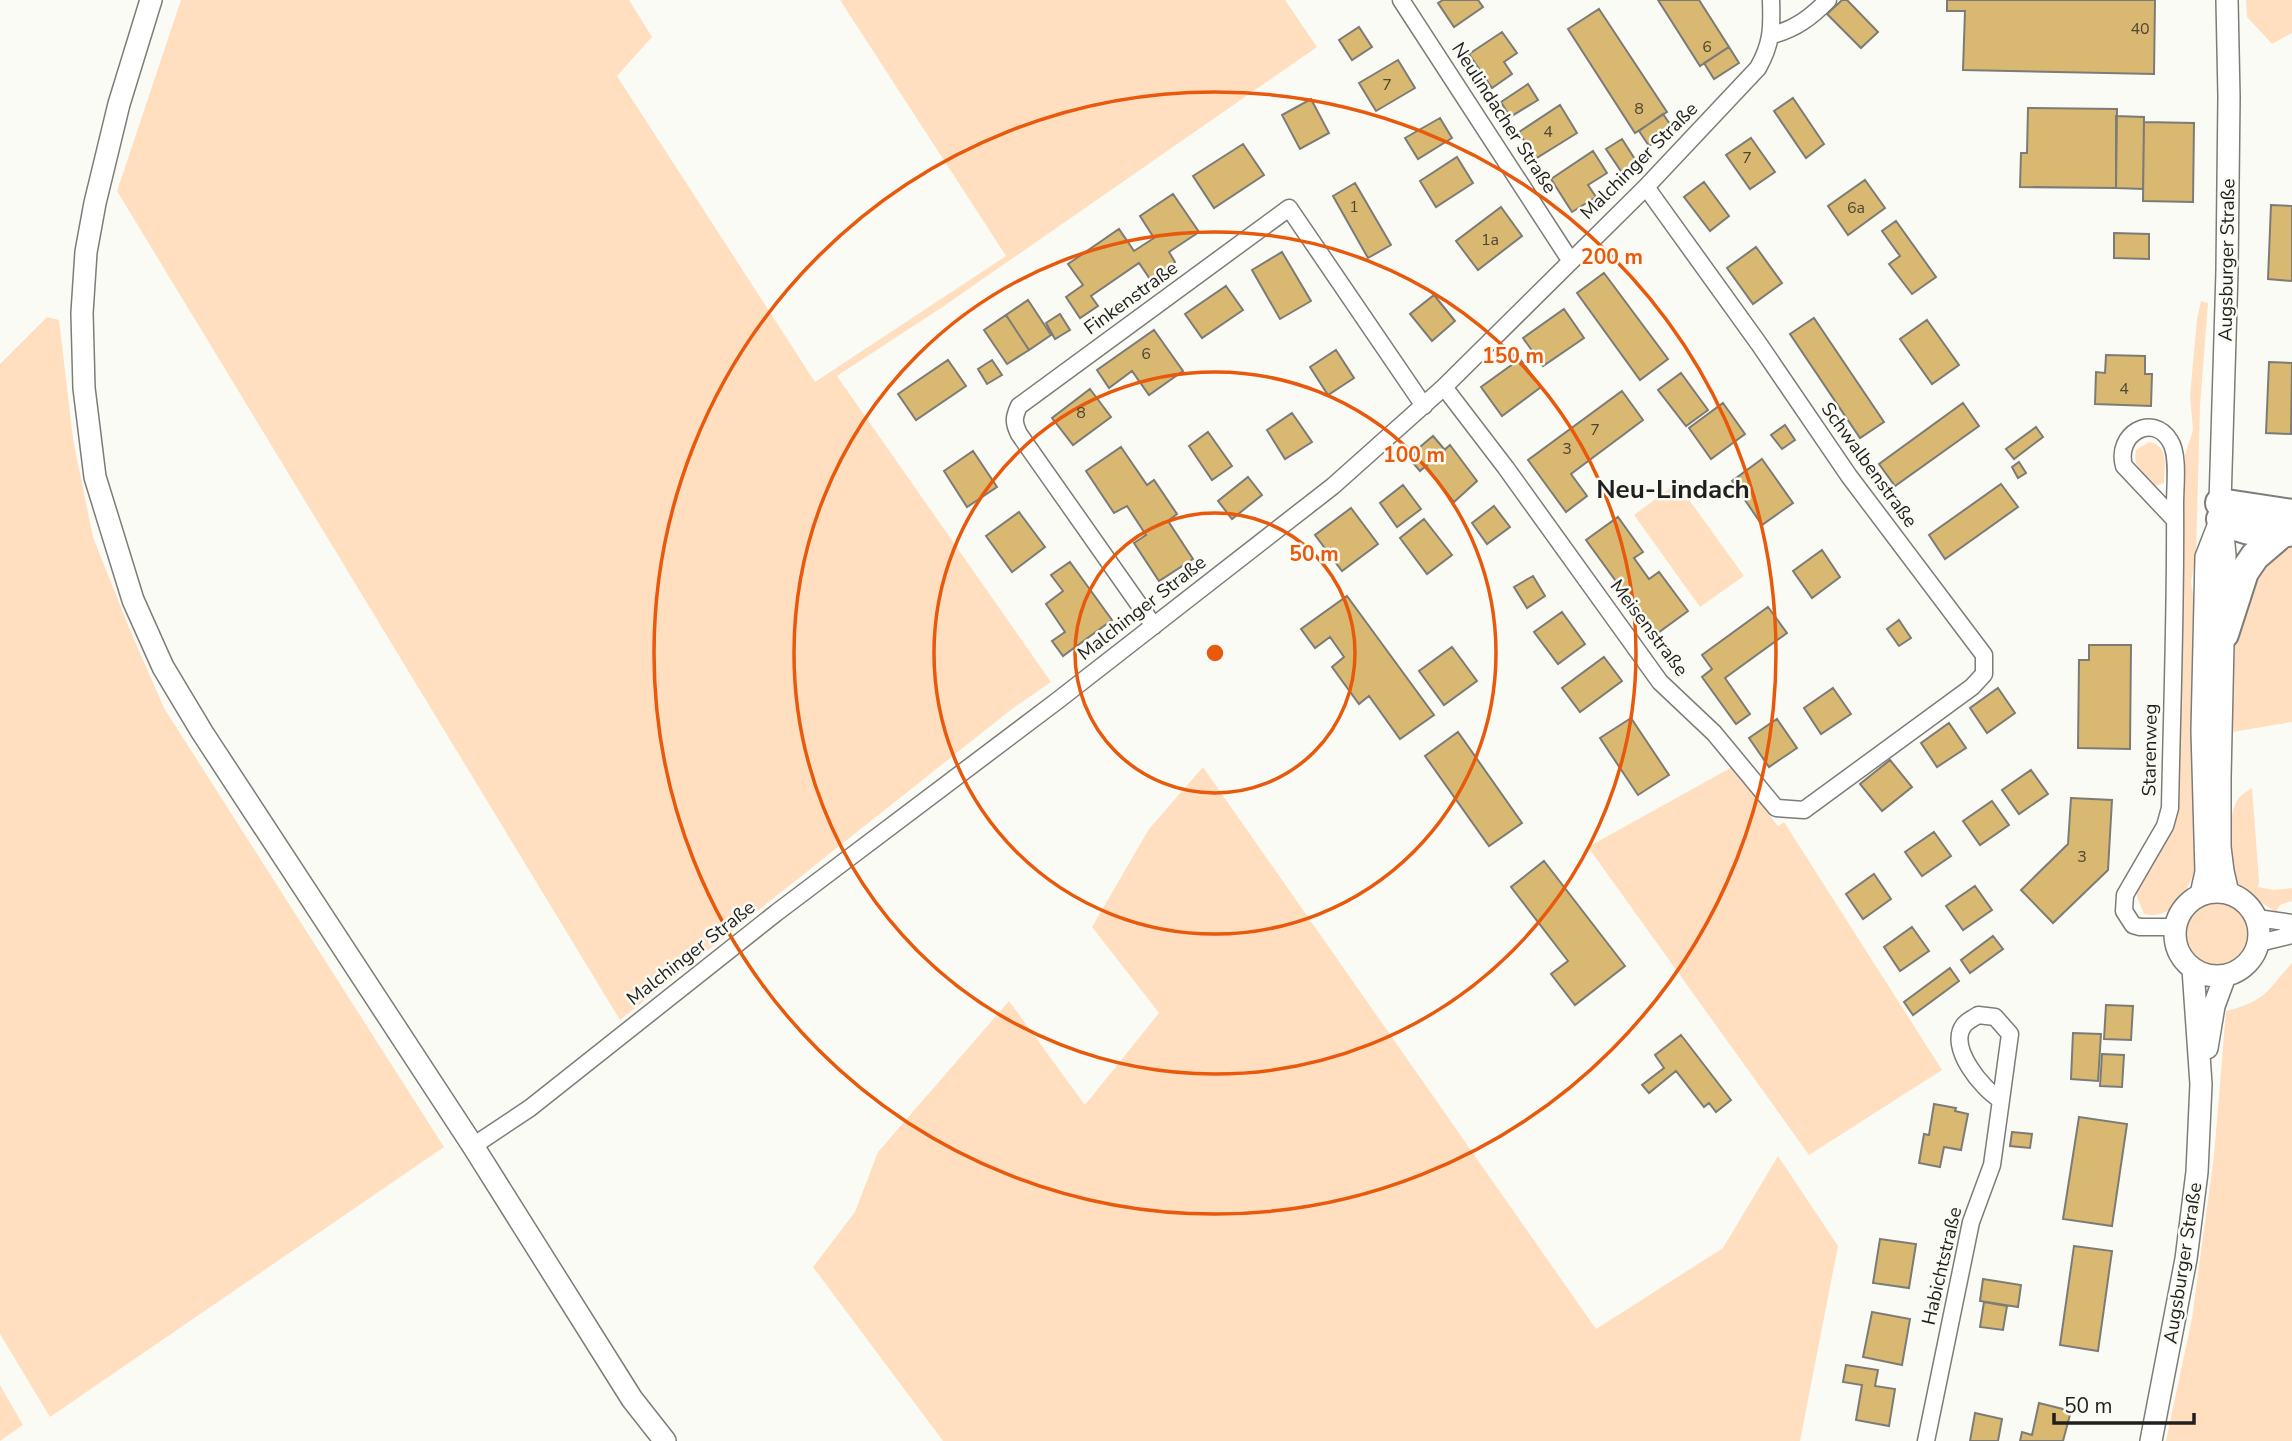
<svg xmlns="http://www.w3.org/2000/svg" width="2292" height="1441" font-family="'Nunito Sans',sans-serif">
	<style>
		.green { fill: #ffdfc0 }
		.building { fill: #d9b971; stroke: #7d7b76; stroke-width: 2 }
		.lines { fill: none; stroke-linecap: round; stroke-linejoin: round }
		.street-casing { stroke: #7d7c77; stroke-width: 19 }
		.secondary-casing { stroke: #7d7c77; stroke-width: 24 }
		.highway-casing { stroke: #7d7c77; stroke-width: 32 }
		.street { stroke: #fff; stroke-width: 16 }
		.secondary { stroke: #fff; stroke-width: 21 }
		.highway { stroke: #fff; stroke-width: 28 }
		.ring { fill: none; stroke: #e8590c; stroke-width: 3.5 }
		.labels { text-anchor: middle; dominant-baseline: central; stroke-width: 5; stroke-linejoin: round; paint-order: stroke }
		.number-label { font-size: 16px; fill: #4e4632 }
		.street-label { font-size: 19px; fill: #201f1d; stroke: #fbfbf5 }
		.district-label { font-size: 26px; font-weight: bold; fill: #201f1d; stroke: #fbfbf5 }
		.centre { fill: #e8590c; stroke: #fbfbf5; stroke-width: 3.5 }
		.ring-label { font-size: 21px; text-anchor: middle; font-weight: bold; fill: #e8590c; stroke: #fbfbf5; stroke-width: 5; stroke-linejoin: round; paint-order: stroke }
	</style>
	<rect width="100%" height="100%" fill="#fbfbf5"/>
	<!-- green -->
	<path class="green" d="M 181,0 L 629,0 L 652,37 L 617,76 L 815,382 L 1006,256 L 840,0 L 1285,0 L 1317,47 L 944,306 L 837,376 L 1051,682 L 1012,709 L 620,1020 L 117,191 Z
		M 2246,0 L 2292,0 L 2292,33 L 2272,44 L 2247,17 Z
		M 2201,301 L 2208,303 L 2200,406 L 2196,555 L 2191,582 L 2194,599 L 2192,643 L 2196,670 L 2197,860 C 2192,885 2174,922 2144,914 L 2137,897 L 2137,885 L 2162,842 L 2181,602 L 2185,455 L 2193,430 L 2190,396 L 2197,319 Z
		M 47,317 L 59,320 L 73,439 L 93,537 L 130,630 L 164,708 L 444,1147 L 50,1417 L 0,1334 L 0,364 Z
		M 2149,442 C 2170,446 2164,466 2164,483 L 2155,486 C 2144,475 2132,467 2136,450 Z
		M 1677,483 L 1744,576 L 1700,607 L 1634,515 Z
		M 2292,540 L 2292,722 L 2232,732 C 2233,697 2232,596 2253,570 C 2263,558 2280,549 2292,540 Z
		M 1203,767 L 1596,1329 L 1723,1248 L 1778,1156 L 1838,1246 L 1800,1441 L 943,1441 L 813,1267 L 855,1212 L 878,1152 L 1009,1001 L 1085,1105 L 1159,1013 L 1092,927 L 1149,829 Z
		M 1732,767 L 1778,826 L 1784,822 L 1942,1070 L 1809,1155 L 1588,847 Z
		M 2252,788 L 2259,881 L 2258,887 L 2274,890 L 2292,888 L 2292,901 L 2280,905 L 2276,912 C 2264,904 2249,897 2240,886 C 2228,872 2227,813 2238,799 C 2241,795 2247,791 2252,788 Z
		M2183 934a32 32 0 1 1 64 0a32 32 0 1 1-64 0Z
		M 2292,963 L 2292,1441 L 2166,1441 L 2192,1318 L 2214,1156 L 2226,1011 C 2266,1001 2266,992 2292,963 Z
		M 0,1385 L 23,1425 L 0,1441 Z"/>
	<!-- building -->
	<path class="building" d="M 1443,0 L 1478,0 L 1483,7 L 1454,27 L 1438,3 Z
		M 1658,0 L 1699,0 L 1729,47 L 1700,66 Z
		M 1842,0 L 1847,0 L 1878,32 L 1861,48 L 1827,14 Z
		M 1947,0 L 2155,0 L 2154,74 L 1963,70 L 1965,11 L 1947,11 Z
		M 1599,9 L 1667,112 L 1635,133 L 1568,29 Z
		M 1359,27 L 1372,47 L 1352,60 L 1339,40 Z
		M 1502,32 L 1517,53 L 1504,62 L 1512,74 L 1492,88 L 1469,54 Z
		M 1729,47 L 1739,63 L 1714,79 L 1704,63 Z
		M 1398,60 L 1415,88 L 1376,111 L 1359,83 Z
		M 1528,84 L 1538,100 L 1510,117 L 1501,102 Z
		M 1793,98 L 1824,144 L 1806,158 L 1774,111 Z
		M 1311,99 L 1329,133 L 1300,149 L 1282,115 Z
		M 1560,105 L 1577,133 L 1535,159 L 1519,132 Z
		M 2028,108 L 2117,109 L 2116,188 L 2020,187 L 2021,153 L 2027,153 Z
		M 1663,114 L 1674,130 L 1649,146 L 1639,131 Z
		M 2116,116 L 2144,117 L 2143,189 L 2116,188 Z
		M 1440,118 L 1452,138 L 1418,159 L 1405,138 Z
		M 2144,122 L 2194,123 L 2193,202 L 2143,201 Z
		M 1751,138 L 1775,172 L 1750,189 L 1726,155 Z
		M 1622,139 L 1638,164 L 1623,174 L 1606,149 Z
		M 1243,144 L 1264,175 L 1214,208 L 1193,176 Z
		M 1593,151 L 1607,173 L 1588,185 L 1596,197 L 1572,212 L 1551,179 Z
		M 1457,157 L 1473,183 L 1436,207 L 1420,181 Z
		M 1865,180 L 1885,208 L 1848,235 L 1828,206 Z
		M 1704,182 L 1729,216 L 1710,231 L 1684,197 Z
		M 1355,183 L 1391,245 L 1368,258 L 1333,196 Z
		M 1173,194 L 1199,232 L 1169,252 L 1175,262 L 1150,279 L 1139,263 L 1091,296 L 1098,306 L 1080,318 L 1066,297 L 1083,285 L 1068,264 L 1119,229 L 1134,251 L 1154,238 L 1140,216 Z
		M 2271,205 L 2292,206 L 2292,281 L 2268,279 Z
		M 1501,207 L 1522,236 L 1478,270 L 1456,241 Z
		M 1896,221 L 1936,277 L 1912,294 L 1889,264 L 1900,256 L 1882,231 Z
		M 2114,233 L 2149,234 L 2149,259 L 2114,258 Z
		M 1756,247 L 1782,283 L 1753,304 L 1727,268 Z
		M 1282,252 L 1311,301 L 1280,319 L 1252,270 Z
		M 1604,273 L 1668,359 L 1640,380 L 1577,293 Z
		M 1226,286 L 1243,310 L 1202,338 L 1185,314 Z
		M 1434,295 L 1455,321 L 1432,341 L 1410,314 Z
		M 1028,300 L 1051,335 L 1029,350 L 1006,315 Z
		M 1564,309 L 1584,338 L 1543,366 L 1523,338 Z
		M 1060,314 L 1070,330 L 1055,339 L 1046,323 Z
		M 1006,315 L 1029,350 L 1007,364 L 984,330 Z
		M 1814,318 L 1884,422 L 1860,438 L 1790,334 Z
		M 1927,320 L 1959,365 L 1932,384 L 1900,339 Z
		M 1154,330 L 1183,371 L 1149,395 L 1132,371 L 1109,388 L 1097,370 Z
		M 1336,350 L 1354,378 L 1328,395 L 1310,367 Z
		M 2106,355 L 2145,356 L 2145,374 L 2152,374 L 2151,406 L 2095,404 L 2096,372 L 2105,373 Z
		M 1520,359 L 1541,387 L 1502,416 L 1481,387 Z
		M 948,360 L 966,386 L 916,420 L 898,394 Z
		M 992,360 L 1002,375 L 987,384 L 978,369 Z
		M 2269,362 L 2292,363 L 2291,434 L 2266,433 Z
		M 1681,373 L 1708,410 L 1686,426 L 1658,390 Z
		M 1090,389 L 1111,417 L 1073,445 L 1052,418 Z
		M 1622,391 L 1643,420 L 1571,474 L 1587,496 L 1566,512 L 1528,460 Z
		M 1723,403 L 1745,434 L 1711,459 L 1689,428 Z
		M 1963,403 L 1979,426 L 1895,486 L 1879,464 Z
		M 1292,413 L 1312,442 L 1285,459 L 1267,430 Z
		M 1785,425 L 1795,440 L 1782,449 L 1771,435 Z
		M 2036,427 L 2043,437 L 2014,459 L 2006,449 Z
		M 1208,432 L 1232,466 L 1212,480 L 1189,446 Z
		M 1433,436 L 1445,450 L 1420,471 L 1408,457 Z
		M 1450,445 L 1477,481 L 1454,502 L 1426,466 Z
		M 1121,447 L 1147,485 L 1154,480 L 1177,514 L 1168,521 L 1193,559 L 1159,581 L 1134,543 L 1146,535 L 1127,506 L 1114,513 L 1086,471 Z
		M 973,451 L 997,487 L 967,507 L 944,471 Z
		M 1762,459 L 1793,503 L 1762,525 L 1732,481 Z
		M 2019,462 L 2026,473 L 2018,478 L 2012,467 Z
		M 1248,477 L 1262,495 L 1232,519 L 1218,501 Z
		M 2001,484 L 2018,507 L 1945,559 L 1929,535 Z
		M 1403,485 L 1421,509 L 1397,527 L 1380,503 Z
		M 1494,506 L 1510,527 L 1487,544 L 1472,523 Z
		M 1351,508 L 1378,544 L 1342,571 L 1315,535 Z
		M 1019,512 L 1045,547 L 1012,572 L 986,536 Z
		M 1618,517 L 1643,552 L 1634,558 L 1649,579 L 1659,572 L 1688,611 L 1655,635 L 1586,540 Z
		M 1424,519 L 1452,555 L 1427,574 L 1400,538 Z
		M 1822,550 L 1840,577 L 1812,598 L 1793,571 Z
		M 1070,562 L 1112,620 L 1063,656 L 1052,641 L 1065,632 L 1046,604 L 1063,591 L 1051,575 Z
		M 1533,576 L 1545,596 L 1527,608 L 1514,587 Z
		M 1347,596 L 1434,715 L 1400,739 L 1369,696 L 1359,704 L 1332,667 L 1344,657 L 1330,637 L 1315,648 L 1301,629 Z
		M 1768,607 L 1787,633 L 1725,678 L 1750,714 L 1736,724 L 1702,677 L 1712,669 L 1702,655 Z
		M 1562,612 L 1585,644 L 1558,664 L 1534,632 Z
		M 1899,620 L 1911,638 L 1899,646 L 1887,629 Z
		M 2089,645 L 2131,645 L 2130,749 L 2078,748 L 2079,660 L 2089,660 Z
		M 1452,647 L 1477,681 L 1444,705 L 1419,671 Z
		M 1604,657 L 1622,681 L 1580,712 L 1562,688 Z
		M 1833,688 L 1851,714 L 1821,734 L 1804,708 Z
		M 1998,688 L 2015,713 L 1987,733 L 1970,708 Z
		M 1631,718 L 1669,775 L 1638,795 L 1600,738 Z
		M 1777,719 L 1797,748 L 1769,767 L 1749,738 Z
		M 1949,723 L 1966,748 L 1937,767 L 1921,743 Z
		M 1458,732 L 1522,823 L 1489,846 L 1425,756 Z
		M 1890,760 L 1912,787 L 1882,811 L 1860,784 Z
		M 2031,770 L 2048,794 L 2019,814 L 2002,790 Z
		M 2071,798 L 2112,800 L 2108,870 L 2053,923 L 2021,890 L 2068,844 Z
		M 1992,801 L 2009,825 L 1980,845 L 1963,821 Z
		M 1934,832 L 1951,856 L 1922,876 L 1905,852 Z
		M 1544,861 L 1625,966 L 1575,1005 L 1551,974 L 1568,961 L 1511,887 Z
		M 1874,874 L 1891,899 L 1863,919 L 1846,894 Z
		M 1975,886 L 1992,910 L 1963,930 L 1946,906 Z
		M 1912,927 L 1929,951 L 1900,971 L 1884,947 Z
		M 1993,936 L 2003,949 L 1970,973 L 1961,960 Z
		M 1950,968 L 1959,981 L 1913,1015 L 1904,1002 Z
		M 2106,1005 L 2133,1006 L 2131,1040 L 2104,1039 Z
		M 2073,1033 L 2101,1034 L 2098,1081 L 2071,1079 Z
		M 1681,1035 L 1731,1100 L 1716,1112 L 1709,1103 L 1704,1107 L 1676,1071 L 1649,1093 L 1642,1085 L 1664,1068 L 1655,1055 Z
		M 2102,1054 L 2124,1055 L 2122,1087 L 2100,1086 Z
		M 1934,1104 L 1956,1108 L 1955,1111 L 1968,1114 L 1961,1150 L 1944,1147 L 1940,1167 L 1919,1163 L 1924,1134 L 1929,1135 Z
		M 2079,1117 L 2127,1124 L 2112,1226 L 2063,1219 Z
		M 2012,1132 L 2032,1134 L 2030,1148 L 2010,1146 Z
		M 1880,1239 L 1916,1244 L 1909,1288 L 1873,1283 Z
		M 2074,1246 L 2112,1251 L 2098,1351 L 2060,1345 Z
		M 1983,1279 L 2021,1285 L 2018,1307 L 1980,1301 Z
		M 1984,1302 L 2007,1306 L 2003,1330 L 1980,1327 Z
		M 1872,1312 L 1910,1319 L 1902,1365 L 1863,1357 Z
		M 1846,1365 L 1878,1370 L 1875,1386 L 1895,1389 L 1889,1426 L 1856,1420 L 1862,1385 L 1843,1382 Z
		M 2039,1403 L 2071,1411 L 2063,1441 L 2020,1441 L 2022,1432 L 2032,1435 Z
		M 1975,1413 L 2002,1419 L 1998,1441 L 1970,1441 Z"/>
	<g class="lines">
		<defs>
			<path id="street" d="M 1401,0 L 1570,260
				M 1772,35 C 1796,29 1811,17 1828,0
				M 1444,387 L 1506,468 L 1660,682 L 1714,733 L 1776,808 L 1804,810 L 1972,687 L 1984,674 L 1984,655 L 1849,476 L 1759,344 L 1646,187
				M 2175,520 L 2124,466 C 2115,434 2153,412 2170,441 C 2179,454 2175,487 2175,504 C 2176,605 2172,706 2170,808 L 2165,826 L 2125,895 L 2124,911 L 2133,925 L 2140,927 L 2175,927
				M 1154,626 L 1019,434 C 1013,422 1014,417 1019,406 L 1289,208 L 1424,406
				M 2257,918 L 2292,923
				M 2259,943 L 2292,935
				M 1978,1015 L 1995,1017 L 2010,1034 L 2001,1100 C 1983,1090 1947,1047 1964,1025 C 1967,1021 1974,1018 1978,1015 Z
				M 473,1146 L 530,1108 L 776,913 L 1057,701 L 1333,486 L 1444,387 L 1646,187 L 1758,68 C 1772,43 1772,28 1771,0
				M 1926,1441 L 1971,1222 L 1992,1165 L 2001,1100"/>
			<path id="secondary" d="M 151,0 L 119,104 L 95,203 L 86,252 L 82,313 L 84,388 L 95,477 L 133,600 L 163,667 L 202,732 L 473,1146 L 632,1399 L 665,1441
				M 2227,0 L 2229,97 L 2227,271 L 2220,503 L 2225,555 L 2220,777 L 2220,847 L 2223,871 L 2228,893
				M2175 934a42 42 0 1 1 84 0a42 42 0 1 1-84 0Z
				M 2201,894 L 2206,872 L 2202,731 L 2206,557 L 2220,521
				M 2207,1048 L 2214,1006 L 2225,976
				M 2151,1441 L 2186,1259 L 2197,1172 L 2201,1084 L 2193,969"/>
			<path id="highway" d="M 2220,503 L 2292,514
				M 2221,519 C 2241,530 2269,537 2292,531
				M 2224,634 L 2244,572 L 2255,556 L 2282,533"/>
		</defs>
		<!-- street casing -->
		<use href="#street" class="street-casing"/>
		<!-- secondary casing -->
		<use href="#secondary" class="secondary-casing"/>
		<!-- highway casing -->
		<use href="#highway" class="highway-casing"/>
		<!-- street -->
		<use href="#street" class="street"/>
		<!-- secondary -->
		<use href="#secondary" class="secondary"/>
		<!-- highway -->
		<use href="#highway" class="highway"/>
	</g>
	<!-- distance rings -->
	<g class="ring">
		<circle cx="1215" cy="653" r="140"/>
		<circle cx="1215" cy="653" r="281"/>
		<circle cx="1215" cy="653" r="421"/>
		<circle cx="1215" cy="653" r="561"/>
	</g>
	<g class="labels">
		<!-- number labels -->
		<g class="number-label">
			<text x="2140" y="29">40</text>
			<text x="1707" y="47">6</text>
			<text x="1387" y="85">7</text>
			<text x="1639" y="109">8</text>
			<text x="1548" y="132">4</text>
			<text x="1747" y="158">7</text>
			<text x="1354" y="207">1</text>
			<text x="1856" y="208">6a</text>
			<text x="1490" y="240">1a</text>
			<text x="1146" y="354">6</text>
			<text x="2124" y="389">4</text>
			<text x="1081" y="413">8</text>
			<text x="1595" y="430">7</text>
			<text x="1567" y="449">3</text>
			<text x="2082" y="857">3</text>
		</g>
		<!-- street labels -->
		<g class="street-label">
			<text transform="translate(1504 118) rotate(57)">Neulindacher Straße</text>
			<text transform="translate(1639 161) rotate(-45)">Malchinger Straße</text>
			<text transform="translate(2227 260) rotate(-89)">Augsburger Straße</text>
			<text transform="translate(1131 298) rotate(-36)">Finkenstraße</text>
			<text transform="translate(1869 465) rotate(54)">Schwalbenstraße</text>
			<text transform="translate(1142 608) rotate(-38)">Malchinger Straße</text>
			<text transform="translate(1649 628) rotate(53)">Meisenstraße</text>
			<text transform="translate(2150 750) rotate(-89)">Starenweg</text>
			<text transform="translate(691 953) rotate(-38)">Malchinger Straße</text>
			<text transform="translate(2183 1263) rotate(-81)">Augsburger Straße</text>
			<text transform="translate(1942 1266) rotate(-77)">Habichtstraße</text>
		</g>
		<!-- district labels -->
		<g class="district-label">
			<text x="1673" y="489">Neu-Lindach</text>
		</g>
	</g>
	<circle cx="1215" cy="653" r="10" class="centre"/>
	<g class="ring-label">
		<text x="1612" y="264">200 m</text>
		<text x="1513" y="363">150 m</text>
		<text x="1414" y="462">100 m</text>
		<text x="1314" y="561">50 m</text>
	</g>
	<!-- scale -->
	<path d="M2054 1413v10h140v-10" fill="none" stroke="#201f1d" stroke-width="3.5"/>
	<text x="2064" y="1413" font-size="21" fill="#201f1d" stroke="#fbfbf5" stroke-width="5" paint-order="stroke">50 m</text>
</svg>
